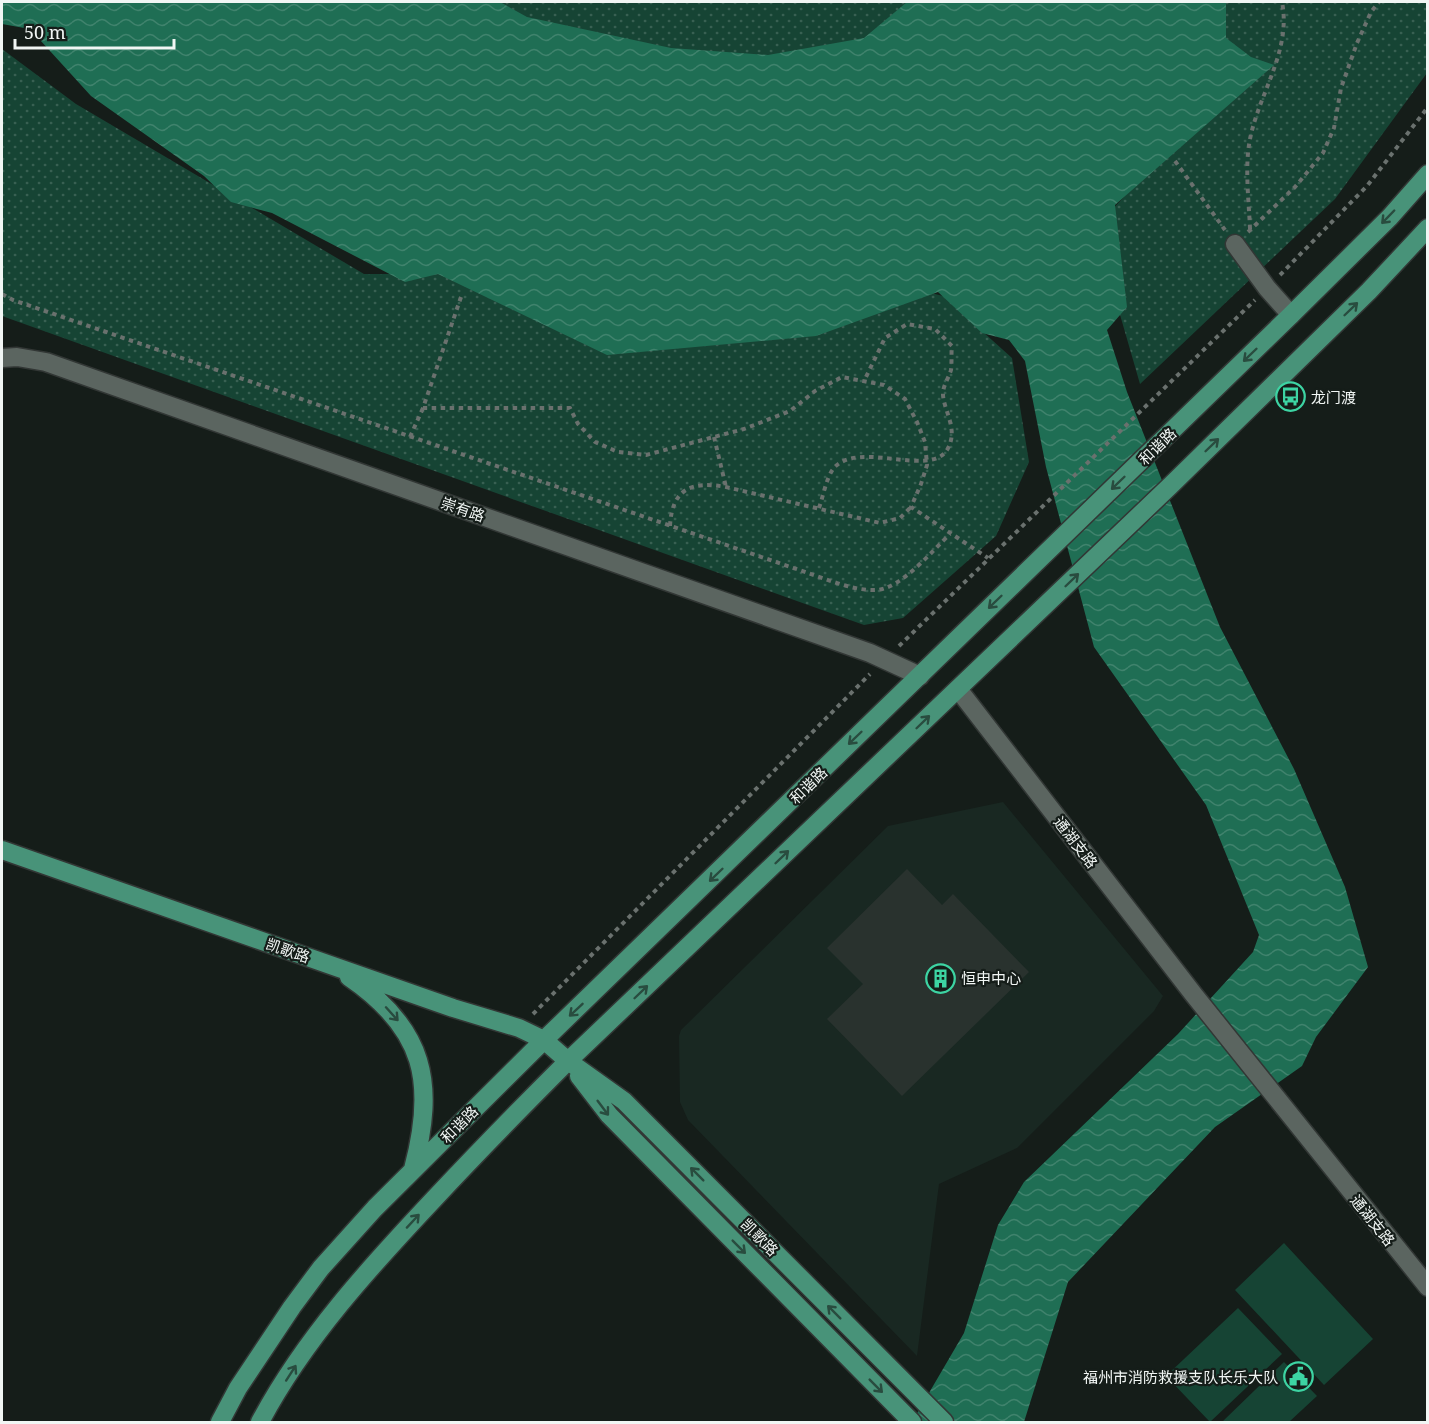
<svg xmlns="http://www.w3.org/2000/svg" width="1429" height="1424" font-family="'Noto Serif','Noto Sans SC',serif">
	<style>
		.built { fill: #192822 }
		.green { fill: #164434 }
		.park { fill: url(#park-dots) }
		.water { fill: url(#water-waves) }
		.building { fill: #29322e }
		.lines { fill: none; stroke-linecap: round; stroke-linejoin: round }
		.minor-casing { stroke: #323735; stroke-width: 21 }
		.major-casing { stroke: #323735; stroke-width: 21 }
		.path { stroke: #6a716e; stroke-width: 4; stroke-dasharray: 4.5 4.5; stroke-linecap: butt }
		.minor { stroke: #5b6560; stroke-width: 18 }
		.major { stroke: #489379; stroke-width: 18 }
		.oneway { stroke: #294c3f }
		.labels { text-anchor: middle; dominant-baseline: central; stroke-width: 4.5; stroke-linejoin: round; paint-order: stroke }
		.poi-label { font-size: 15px; fill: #f1f6f4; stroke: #151d19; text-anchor: start }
		.street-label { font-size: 15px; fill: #f1f6f4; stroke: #151d19 }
	</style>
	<defs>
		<pattern id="park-dots" width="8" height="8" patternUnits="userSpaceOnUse" patternTransform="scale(1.5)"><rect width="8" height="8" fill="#164434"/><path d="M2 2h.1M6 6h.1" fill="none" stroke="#386052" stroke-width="1.8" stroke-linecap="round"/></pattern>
		<pattern id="water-waves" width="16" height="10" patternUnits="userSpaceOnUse" patternTransform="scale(1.5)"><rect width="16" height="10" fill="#1f6e54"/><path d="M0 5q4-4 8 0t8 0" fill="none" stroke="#40836d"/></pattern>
	</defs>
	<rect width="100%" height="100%" fill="#151d19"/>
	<!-- built -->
	<path class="built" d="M 1003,802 L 1163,996 L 1154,1011 L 1017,1148 L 939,1184 L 917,1356 L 688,1120 L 680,1102 L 679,1036 L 681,1030 L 888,826 Z"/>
	<!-- green -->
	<path class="green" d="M 1284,1243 L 1373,1339 L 1324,1385 L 1235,1290 Z
		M 1238,1308 L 1282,1354 L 1210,1422 L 1166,1376 Z
		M 1284,1362 L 1317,1396 L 1289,1422 L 1222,1422 Z"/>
	<!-- park -->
	<path class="park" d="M 399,2 L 951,2 L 913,57 L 533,78 Z
		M 1219,2 L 1427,2 L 1427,73 L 1335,199 L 1140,384 L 1095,228 L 1207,108 Z
		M 2,49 L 76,104 L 364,274 L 438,274 L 907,287 L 943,296 L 1012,358 L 1029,462 L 996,536 L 903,618 L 864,625 L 2,316 Z"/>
	<!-- water -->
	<path class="water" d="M 2,2 L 500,2 L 527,17 L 671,48 L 768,55 L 864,38 L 907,2 L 1226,2 L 1226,38 L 1251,57 L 1274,65 L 1115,205 L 1127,307 L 1107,330 L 1127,392 L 1220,627 L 1294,769 L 1345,887 L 1368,967 L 1316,1037 L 1302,1066 L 1215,1127 L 1068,1282 L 1024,1422 L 912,1422 L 964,1333 L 998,1225 L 1024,1182 L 1178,1034 L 1253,952 L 1259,935 L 1206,805 L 1094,647 L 1046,467 L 1025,361 L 1009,340 L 982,333 L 938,292 L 816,336 L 607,355 L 438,274 L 405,282 L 272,213 L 231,202 L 204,176 L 91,96 L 30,29 L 2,24 Z"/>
	<!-- building -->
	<path class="building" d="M 907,869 L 942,905 L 953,894 L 1029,972 L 902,1096 L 827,1019 L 863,984 L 827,948 Z"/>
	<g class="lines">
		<defs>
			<path id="minor" d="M 1235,244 L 1267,288 L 1291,315
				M 2,358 L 17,357 L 46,362 L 870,653 L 920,676
				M 958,689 L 1194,995 L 1428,1287"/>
			<path id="major" d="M 2,850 L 453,1008 L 519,1028 L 544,1040 L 568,1061 L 624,1101 L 944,1422
				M 349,977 C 425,1029 436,1083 413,1169
				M 579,1076 L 609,1115 L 912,1422
				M 220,1422 L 238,1388 L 292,1307 L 321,1268 L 375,1208 L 544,1040 L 1291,315 L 1390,217 L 1428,174
				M 260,1422 C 304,1339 370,1267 434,1199 C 478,1152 523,1106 568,1061 L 1170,486 L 1369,291 L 1428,228"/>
		</defs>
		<!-- minor casing -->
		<use href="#minor" class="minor-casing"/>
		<!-- major casing -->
		<use href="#major" class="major-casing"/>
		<!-- path -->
		<path class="path" d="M 1175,161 L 1225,230
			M 1250,229 C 1249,203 1245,171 1249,145 C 1256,97 1292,53 1282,2
			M 1248,232 L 1295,187 L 1323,153 L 1334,128 L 1341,88 L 1357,43 L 1371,12 L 1379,2
			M 1280,275 L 1367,186 L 1428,107
			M 2,294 L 13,300 L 808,573 C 829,580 854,591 876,590 C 901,589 933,550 950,534
			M 461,297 L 423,408 L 570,408 L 578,424 L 595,442 L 618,452 L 646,455 L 744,429 L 790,411 L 815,391 L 842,377 L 884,385 L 905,399 L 917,422 L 925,442 L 927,465 L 921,484 L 911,507 L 988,558
			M 410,437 L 423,408
			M 714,437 L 726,487
			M 819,508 C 823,497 826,479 833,469 C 857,439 929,478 947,450 C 960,429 942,409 943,392 C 944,384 949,377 951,370 C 952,362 951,354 952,346 L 935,329 L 907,324 L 885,338 L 864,381
			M 670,526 C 672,488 692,481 726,487 L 880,523 L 900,518 L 911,507
			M 899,646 L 1255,300
			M 533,1014 L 870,674"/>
		<!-- minor -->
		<use href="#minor" class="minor"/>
		<!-- major -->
		<use href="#major" class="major"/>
	</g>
	<!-- one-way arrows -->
	<defs><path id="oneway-shaft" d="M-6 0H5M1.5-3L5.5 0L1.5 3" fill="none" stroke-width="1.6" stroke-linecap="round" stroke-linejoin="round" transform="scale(1.5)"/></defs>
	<g class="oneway">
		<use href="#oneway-shaft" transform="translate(1388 217) rotate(134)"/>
		<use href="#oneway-shaft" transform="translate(1351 309) rotate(-44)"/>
		<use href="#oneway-shaft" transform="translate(1250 355) rotate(136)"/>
		<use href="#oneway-shaft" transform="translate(1212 445) rotate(-44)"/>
		<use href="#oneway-shaft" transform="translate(1118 483) rotate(136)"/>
		<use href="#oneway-shaft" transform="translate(1072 580) rotate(-44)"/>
		<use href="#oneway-shaft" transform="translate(995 602) rotate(136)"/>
		<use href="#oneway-shaft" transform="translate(923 722) rotate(-44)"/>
		<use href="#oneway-shaft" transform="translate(855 738) rotate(136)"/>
		<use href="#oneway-shaft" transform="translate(782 857) rotate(-44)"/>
		<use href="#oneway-shaft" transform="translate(716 875) rotate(136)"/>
		<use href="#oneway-shaft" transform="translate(641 992) rotate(-44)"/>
		<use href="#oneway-shaft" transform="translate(576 1010) rotate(137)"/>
		<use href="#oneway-shaft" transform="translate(392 1014) rotate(48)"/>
		<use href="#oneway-shaft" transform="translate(603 1108) rotate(53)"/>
		<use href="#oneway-shaft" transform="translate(697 1174) rotate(-135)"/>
		<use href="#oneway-shaft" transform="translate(413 1221) rotate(-47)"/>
		<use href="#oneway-shaft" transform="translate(739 1247) rotate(45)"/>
		<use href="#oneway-shaft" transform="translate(834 1312) rotate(-135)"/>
		<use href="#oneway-shaft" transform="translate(291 1373) rotate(-57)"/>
		<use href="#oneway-shaft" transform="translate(876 1386) rotate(45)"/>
	</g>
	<!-- icons -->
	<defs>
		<symbol id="bus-ring" viewBox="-11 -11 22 22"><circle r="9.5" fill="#151d19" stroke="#3dd4a3" stroke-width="1.5"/><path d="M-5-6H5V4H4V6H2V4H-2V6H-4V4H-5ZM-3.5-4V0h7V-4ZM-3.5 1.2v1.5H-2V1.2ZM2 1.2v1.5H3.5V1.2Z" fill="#3dd4a3"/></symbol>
		<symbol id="building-ring" viewBox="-11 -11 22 22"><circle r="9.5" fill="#151d19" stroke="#3dd4a3" stroke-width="1.5"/><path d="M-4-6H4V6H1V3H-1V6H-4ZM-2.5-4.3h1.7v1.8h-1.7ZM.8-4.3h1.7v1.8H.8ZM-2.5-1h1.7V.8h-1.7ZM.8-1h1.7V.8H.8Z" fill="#3dd4a3"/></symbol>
		<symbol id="civic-ring" viewBox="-11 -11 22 22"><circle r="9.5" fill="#151d19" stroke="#3dd4a3" stroke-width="1.5"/><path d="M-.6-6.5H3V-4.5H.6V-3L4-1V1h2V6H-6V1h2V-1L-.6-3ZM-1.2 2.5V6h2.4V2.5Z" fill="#3dd4a3"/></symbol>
	</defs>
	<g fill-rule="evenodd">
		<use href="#bus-ring" x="1274" y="380" width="33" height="33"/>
		<use href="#building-ring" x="924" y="962" width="33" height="33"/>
		<use href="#civic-ring" x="1282" y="1360" width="33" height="33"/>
	</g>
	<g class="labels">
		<!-- poi labels -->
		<g class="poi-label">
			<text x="1311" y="397">龙门渡</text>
			<text x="961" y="978">恒申中心</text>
			<text x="1278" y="1377" text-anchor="end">福州市消防救援支队长乐大队</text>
		</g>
		<!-- street labels -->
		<g class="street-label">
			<text transform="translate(1157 446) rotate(-44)">和谐路</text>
			<text transform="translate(463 509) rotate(19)">崇有路</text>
			<text transform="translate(808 785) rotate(-44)">和谐路</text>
			<text transform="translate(1076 842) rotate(52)">通湖支路</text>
			<text transform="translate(288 950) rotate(19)">凯歌路</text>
			<text transform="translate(459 1124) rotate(-45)">和谐路</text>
			<text transform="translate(1373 1220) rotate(51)">通湖支路</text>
			<text transform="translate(760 1237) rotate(45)">凯歌路</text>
		</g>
	</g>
	<!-- border -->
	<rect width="1429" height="1424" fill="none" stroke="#f1f6f4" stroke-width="6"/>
	<!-- scale -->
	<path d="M15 39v9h159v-9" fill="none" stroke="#f1f6f4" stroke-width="3"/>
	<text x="24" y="39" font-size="18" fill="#f1f6f4" stroke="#151d19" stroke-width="4.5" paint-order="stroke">50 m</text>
</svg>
